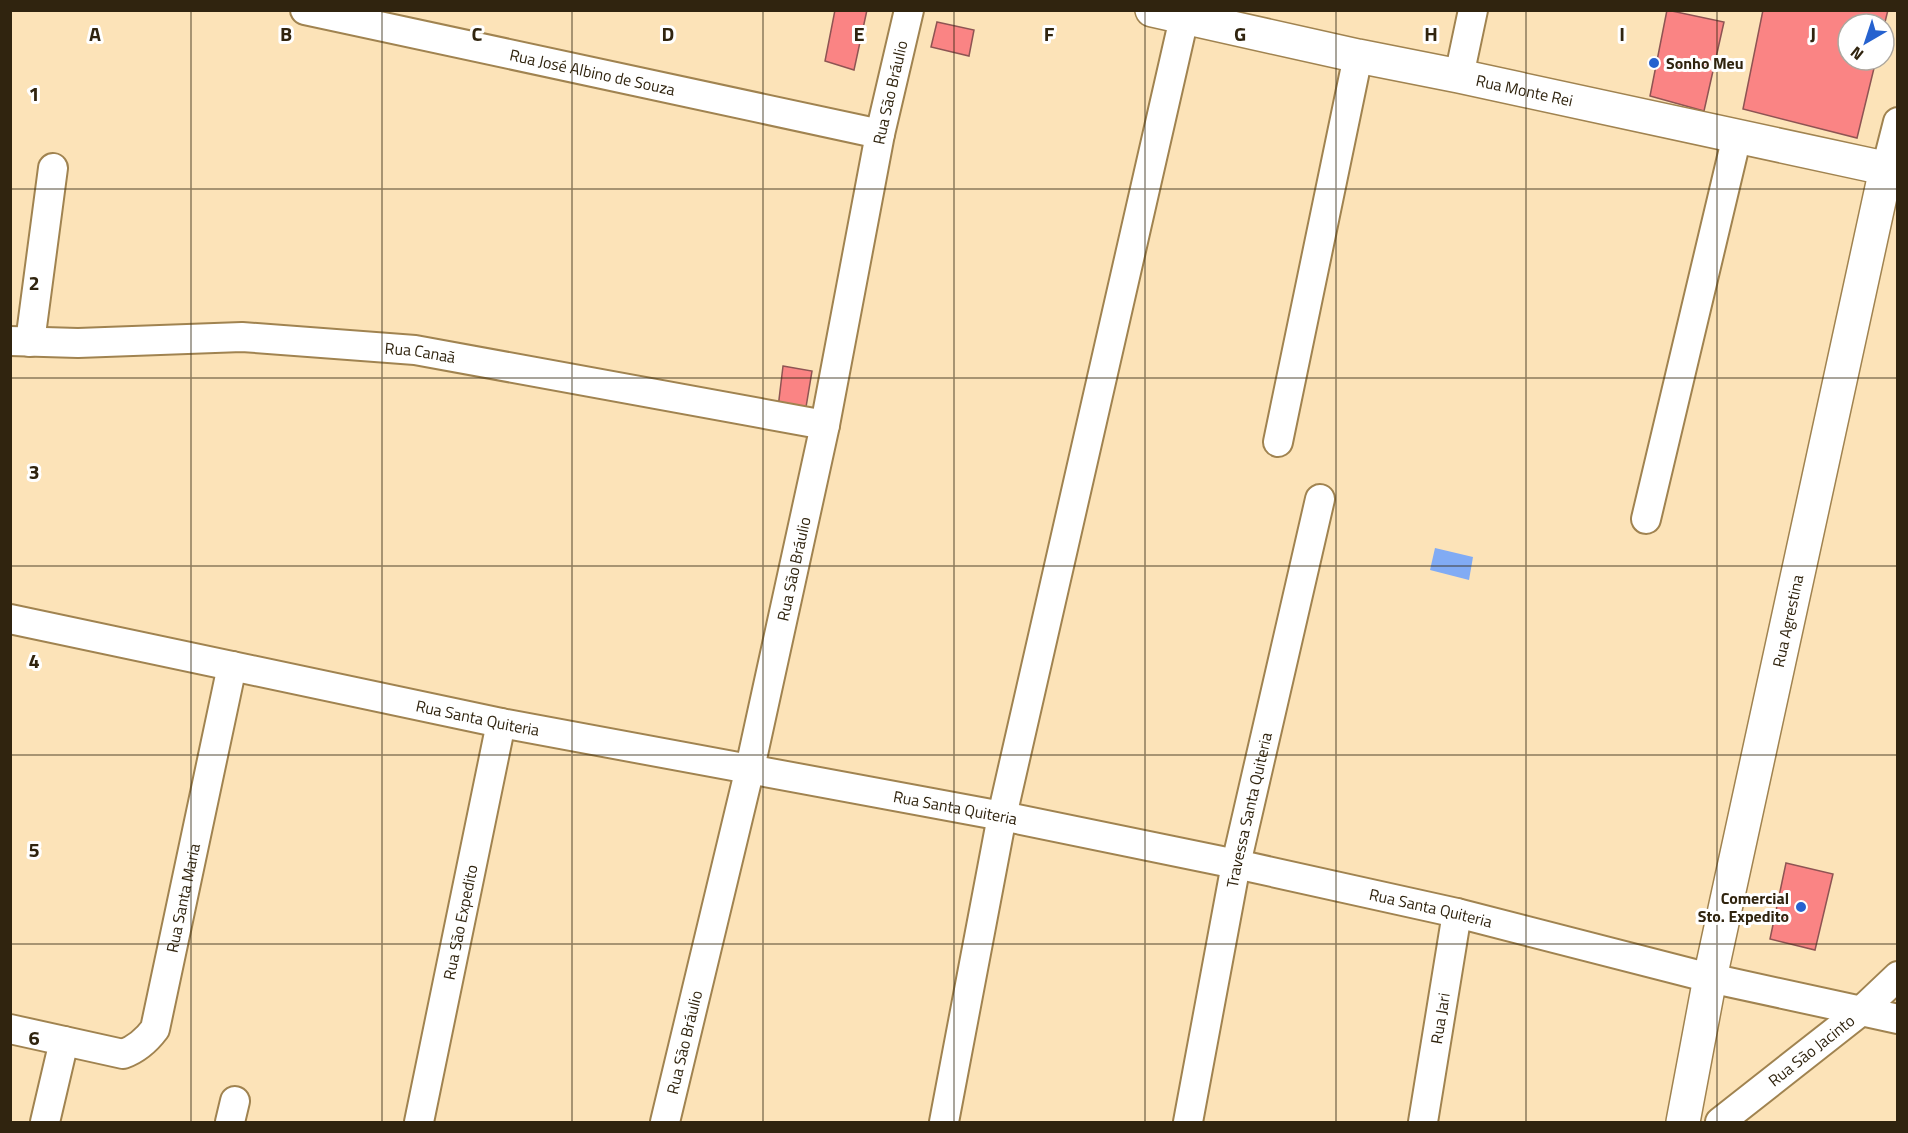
<svg xmlns="http://www.w3.org/2000/svg" width="1908" height="1133" font-family="'Titillium Web',sans-serif">
	<style>
		.water { fill: #81abf4 }
		.building { fill: #fa8484; stroke: #8e5453; stroke-width: 1.5 }
		.lines { fill: none; stroke-linecap: round; stroke-linejoin: round }
		.minor-casing { stroke: #a08350; stroke-width: 32 }
		.tertiary-casing { stroke: #a08350; stroke-width: 36 }
		.minor { stroke: #fff; stroke-width: 28 }
		.tertiary { stroke: #fff; stroke-width: 33 }
		.grid { fill: none; stroke: #30240f; stroke-width: 1.5; stroke-opacity: 0.55 }
		.poi-dot { fill: #2662cf; stroke: #fff; stroke-width: 2 }
		.labels { text-anchor: middle; dominant-baseline: central; stroke-width: 6; stroke-linejoin: round; paint-order: stroke }
		.poi-label { font-size: 16px; font-weight: bold; fill: #30240f; stroke: #fff; text-anchor: start }
		.street-label { font-size: 16px; fill: #30240f; stroke: #fff }
		.grid-label { font-size: 20px; text-anchor: middle; font-weight: bold; fill: #30240f; stroke: #fff; stroke-width: 6; stroke-linejoin: round; paint-order: stroke }
	</style>
	<rect width="100%" height="100%" fill="#fce3b8"/>
	<!-- water -->
	<path class="water" d="M 1435,548 L 1473,557 L 1469,580 L 1430,570 Z"/>
	<!-- building -->
	<path class="building" d="M 835,10 L 867,10 L 854,70 L 825,61 Z
		M 1667,10 L 1724,22 L 1704,111 L 1650,96 Z
		M 1763,10 L 1888,10 L 1884,26 L 1884,24 L 1848,24 L 1848,60 L 1876,60 L 1857,138 L 1743,109 Z
		M 937,22 L 974,30 L 969,56 L 931,47 Z
		M 783,366 L 812,371 L 805,413 L 778,408 Z
		M 1786,863 L 1833,874 L 1815,950 L 1770,939 Z"/>
	<g class="lines">
		<defs>
			<g id="minor">
				<path id="s1" d="M 305,10 L 880,134"/>
				<path d="M 1459,76 L 1473,10"/>
				<path d="M 1886,169 L 1898,122"/>
				<path id="s2" d="M 10,341 L 78,343 L 242,337 L 415,350 L 825,425"/>
				<path d="M 30,342 L 53,168"/>
				<path d="M 1278,442 L 1358,56"/>
				<path d="M 1646,519 L 1737,136"/>
				<path id="s3" d="M 10,619 L 501,723 L 1002,816 L 1236,864 L 1457,913 L 1710,978 L 1898,1019"/>
				<path id="s4" d="M 10,1029 L 123,1054 C 137,1049 146,1041 155,1029 L 232,666"/>
				<path d="M 45,1122 L 64,1041"/>
				<path d="M 230,1122 L 235,1101"/>
				<path id="s5" d="M 419,1122 L 501,723"/>
				<path id="s6" d="M 665,1122 L 750,768 L 825,425 L 880,134 L 909,10"/>
				<path d="M 944,1122 L 1002,816 L 1184,18"/>
				<path id="s7" d="M 1188,1122 L 1236,864 L 1320,499"/>
				<path id="s8" d="M 1423,1122 L 1457,913"/>
				<path id="s9" d="M 1720,1122 L 1860,1012 L 1898,976"/>
			</g>
			<g id="tertiary">
				<path id="s10" d="M 1152,10 L 1358,56 L 1459,76 L 1898,171"/>
				<path id="s11" d="M 1683,1122 L 1710,978 L 1886,169"/>
			</g>
		</defs>
		<!-- minor casing -->
		<use href="#minor" class="minor-casing"/>
		<!-- tertiary casing -->
		<use href="#tertiary" class="tertiary-casing"/>
		<!-- minor -->
		<use href="#minor" class="minor"/>
		<!-- tertiary -->
		<use href="#tertiary" class="tertiary"/>
	</g>
	<!-- grid -->
	<path class="grid" d="M 191,10 L 191,1122M 382,10 L 382,1122M 572,10 L 572,1122M 763,10 L 763,1122M 954,10 L 954,1122M 1145,10 L 1145,1122M 1336,10 L 1336,1122M 1526,10 L 1526,1122M 1717,10 L 1717,1122M 10,189 L 1898,189M 10,378 L 1898,378M 10,566 L 1898,566M 10,755 L 1898,755M 10,944 L 1898,944"/>
	<!-- markers -->
	<g class="poi-dot">
		<circle cx="1654" cy="63" r="6"/>
		<circle cx="1801" cy="907" r="6"/>
	</g>
	<g class="labels">
		<!-- poi labels -->
		<g class="poi-label">
			<text x="1666" y="63">Sonho Meu</text>
			<text x="1789" y="898" text-anchor="end">Comercial<tspan x="1789" dy="18">Sto. Expedito</tspan></text>
		</g>
		<!-- street labels -->
		<g class="street-label">
			<text stroke="none"><textPath href="#s1" startOffset="294">Rua José Albino de Souza</textPath></text>
			<text stroke="none"><textPath href="#s10" startOffset="381">Rua Monte Rei</textPath></text>
			<text stroke="none"><textPath href="#s6" startOffset="1054">Rua São Bráulio</textPath></text>
			<text stroke="none"><textPath href="#s2" startOffset="411">Rua Canaã</textPath></text>
			<text stroke="none"><textPath href="#s6" startOffset="568">Rua São Bráulio</textPath></text>
			<text stroke="none"><textPath href="#s11" startOffset="512">Rua Agrestina</textPath></text>
			<text stroke="none"><textPath href="#s3" startOffset="478">Rua Santa Quiteria</textPath></text>
			<text stroke="none"><textPath href="#s3" startOffset="964">Rua Santa Quiteria</textPath></text>
			<text stroke="none"><textPath href="#s7" startOffset="318">Travessa Santa Quiteria</textPath></text>
			<text stroke="none"><textPath href="#s4" startOffset="291">Rua Santa Maria</textPath></text>
			<text stroke="none"><textPath href="#s3" startOffset="1450">Rua Santa Quiteria</textPath></text>
			<text stroke="none"><textPath href="#s5" startOffset="204">Rua São Expedito</textPath></text>
			<text stroke="none"><textPath href="#s8" startOffset="105">Rua Jari</textPath></text>
			<text stroke="none"><textPath href="#s6" startOffset="82">Rua São Bráulio</textPath></text>
			<text stroke="none"><textPath href="#s9" startOffset="116">Rua São Jacinto</textPath></text>
		</g>
	</g>
	<g class="grid-label">
		<text x="95" y="41">A</text>
		<text x="286" y="41">B</text>
		<text x="477" y="41">C</text>
		<text x="668" y="41">D</text>
		<text x="859" y="41">E</text>
		<text x="1049" y="41">F</text>
		<text x="1240" y="41">G</text>
		<text x="1431" y="41">H</text>
		<text x="1622" y="41">I</text>
		<text x="1813" y="41">J</text>
		<text x="34" y="101">1</text>
		<text x="34" y="290">2</text>
		<text x="34" y="479">3</text>
		<text x="34" y="668">4</text>
		<text x="34" y="857">5</text>
		<text x="34" y="1045">6</text>
	</g>
	<!-- border -->
	<rect width="1908" height="1133" fill="none" stroke="#30240f" stroke-width="24"/>
	<!-- north arrow -->
	<g transform="translate(1866 42) rotate(219)"><circle r="28" fill="#ffffff" stroke="#aca79f" stroke-width="1.5"/>
	<path d="M0-4.5L10 22L0 15L-10 22Z" fill="#2662cf"/>
	<text y="-9" font-size="16" font-weight="bold" text-anchor="middle" fill="#30240f">N</text>
	</g>
</svg>
